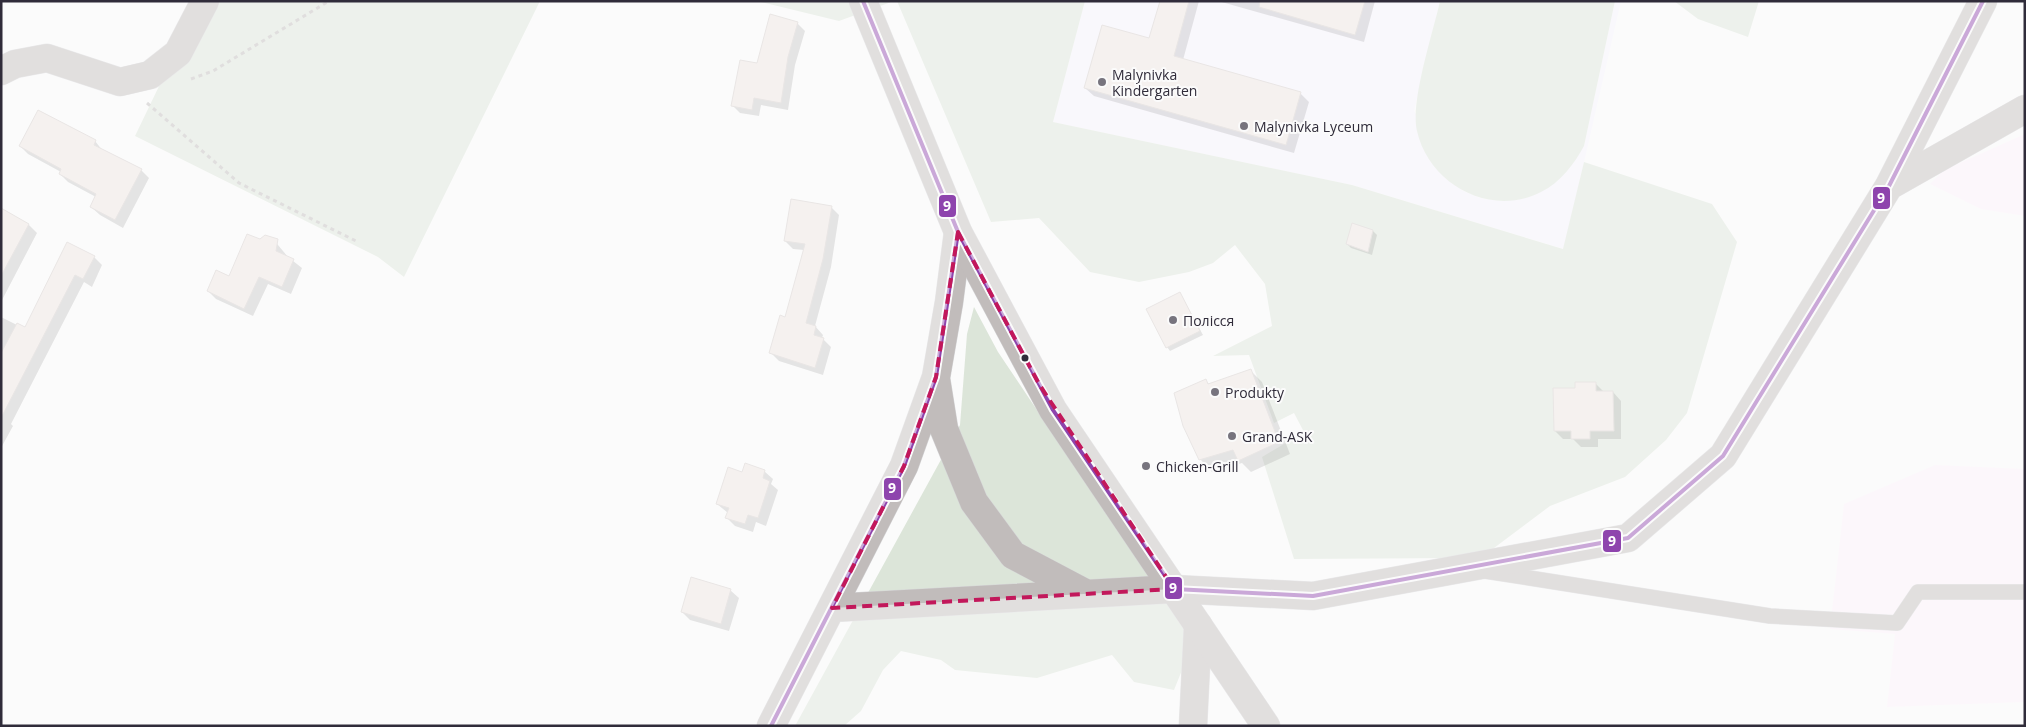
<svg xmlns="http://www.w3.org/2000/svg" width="2026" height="727" font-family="'Open Sans',sans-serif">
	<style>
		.industrial { fill: #fdf2fb }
		.built { fill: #f6f3fd }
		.green { fill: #dce5d9 }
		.shadow { fill: #0003 }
		.building { fill: #ede4e1; stroke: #d3ccc9 }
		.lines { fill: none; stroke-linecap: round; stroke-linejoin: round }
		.service-casing { stroke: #d6d6d8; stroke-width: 16 }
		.minor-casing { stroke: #d6d6d8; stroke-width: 29 }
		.tertiary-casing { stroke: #d6d6d8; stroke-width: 29 }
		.path { stroke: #bfbbbb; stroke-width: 3; stroke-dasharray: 4 4; stroke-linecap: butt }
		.service { stroke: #c1bcbb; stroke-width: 15 }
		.minor { stroke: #c1bcbb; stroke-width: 28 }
		.tertiary { stroke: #c1bcbb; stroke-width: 28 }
		.bus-1-casing { stroke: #fbfbfb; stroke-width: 8 }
		.bus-1 { stroke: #8e44ad; stroke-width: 4 }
		.marked { fill: none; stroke: #c2185b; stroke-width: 4; stroke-dasharray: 10 6; stroke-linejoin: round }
		.poi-dot { fill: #77747e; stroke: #fbfbfb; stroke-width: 2 }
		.bus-dot { fill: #302c3a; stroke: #fbfbfb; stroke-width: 2 }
		.labels { text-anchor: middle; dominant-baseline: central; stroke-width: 4; stroke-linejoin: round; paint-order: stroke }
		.poi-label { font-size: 14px; fill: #302c3a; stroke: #fbfbfb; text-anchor: start }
		.line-badge { stroke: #fbfbfb; stroke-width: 2 }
		.badge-label { font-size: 14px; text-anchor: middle; font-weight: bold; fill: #fff }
	</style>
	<rect width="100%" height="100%" fill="#fbfbfb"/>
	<!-- industrial -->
	<path class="industrial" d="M 2025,134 L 2025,216 L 1981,209 L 1930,184 L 1944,170 Z
		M 1935,465 L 2025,469 L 2025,702 L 1887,707 L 1895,634 L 1830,629 L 1844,504 Z"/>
	<!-- built -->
	<path class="built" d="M 1085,1 L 1440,1 L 1414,111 L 1461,190 L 1480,198 L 1500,201 L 1584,146 L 1615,1 L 1621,1 L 1564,249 L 1352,185 L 1053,122 Z"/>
	<!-- green -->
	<path class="green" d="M 200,1 L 540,1 L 404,277 L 378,257 L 135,136 Z
		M 757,1 L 894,1 L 839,21 Z
		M 897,1 L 1085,1 L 1053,122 L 1352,185 L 1563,249 L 1584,162 L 1712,204 L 1737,242 L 1687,413 L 1666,440 L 1625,477 L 1550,506 L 1486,554 L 1465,558 L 1294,559 L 1262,457 L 1304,432 L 1294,413 L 1274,423 L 1249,355 L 1213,356 L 1272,326 L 1265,284 L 1235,245 L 1213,263 L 1189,272 L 1139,282 L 1090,272 L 1039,218 L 991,222 Z
		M 1440,1 L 1615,1 L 1584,146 C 1574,164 1561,182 1541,192 C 1490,218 1429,184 1417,131 C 1410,102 1433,33 1440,1 Z
		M 1674,1 L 1759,1 L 1748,37 L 1698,19 Z
		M 974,307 L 998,352 L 1193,643 L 1174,690 L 1134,682 L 1112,655 L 1037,678 L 955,670 L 941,660 L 901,651 L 883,670 L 861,711 L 844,726 L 795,726 L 960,425 L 967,334 Z"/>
	<!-- shadow -->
	<path class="shadow" d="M 1161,1 L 1199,1 L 1183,60 L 1300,93 L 1309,102 L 1294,153 L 1094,96 L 1085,88 L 1150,40 Z
		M 1218,1 L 1375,1 L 1364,42 Z
		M 797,23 L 805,31 L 795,65 L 788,110 L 761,105 L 759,116 L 740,113 L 732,105 L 757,64 Z
		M 95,141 L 103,151 L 141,170 L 149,178 L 123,228 L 100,215 L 91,207 L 96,197 L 68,182 L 60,174 L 61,172 L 28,154 L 20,146 Z
		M 831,207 L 839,215 L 831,267 L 815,326 L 823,335 L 822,338 L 831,347 L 823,375 L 779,361 L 771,353 L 786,318 L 804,250 L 793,249 L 785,241 Z
		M 1,210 L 29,225 L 37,233 L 1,302 Z
		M 1373,231 L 1377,235 L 1372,255 L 1351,248 L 1347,244 Z
		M 273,239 L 288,257 L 302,268 L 291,294 L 268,284 L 253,316 L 216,299 L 208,291 L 229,278 L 260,241 Z
		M 67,243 L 94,257 L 102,265 L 92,287 L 84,282 L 11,424 L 13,426 L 1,448 L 1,317 L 25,329 Z
		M 1180,293 L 1203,335 L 1170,351 L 1167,347 Z
		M 1250,370 L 1262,382 L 1290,454 L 1251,472 L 1242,463 L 1212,472 L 1200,459 L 1205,380 L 1210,385 Z
		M 1595,383 L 1603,391 L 1613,392 L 1621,401 L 1621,439 L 1598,439 L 1598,447 L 1581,447 L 1573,439 L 1563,439 L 1555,431 L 1576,389 Z
		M 764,471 L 773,479 L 771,484 L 778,490 L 766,526 L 756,522 L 753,532 L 735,526 L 727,518 L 728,513 L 717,504 L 743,473 Z
		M 730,590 L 739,598 L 729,631 L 690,620 L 682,612 Z"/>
	<!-- building -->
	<path class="building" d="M 1160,1 L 1189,1 L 1174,56 L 1301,92 L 1286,145 L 1084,88 L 1102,25 L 1149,38 Z
		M 1260,1 L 1365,1 L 1355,35 L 1259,7 Z
		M 770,14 L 798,22 L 788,57 L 781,103 L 754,98 L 752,110 L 731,106 L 740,60 L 757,63 Z
		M 38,110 L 96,140 L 94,145 L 142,169 L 115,220 L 90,207 L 96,194 L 59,174 L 61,169 L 19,146 Z
		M 791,199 L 832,206 L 823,259 L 806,323 L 816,326 L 814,335 L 824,338 L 815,368 L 769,353 L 780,315 L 785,317 L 805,244 L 784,241 Z
		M 1,208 L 29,224 L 1,276 Z
		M 1352,223 L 1373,230 L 1368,252 L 1346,244 Z
		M 247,234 L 260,239 L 265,235 L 278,239 L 276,251 L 294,259 L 282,287 L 259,277 L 244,309 L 207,291 L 216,270 L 229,276 Z
		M 67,242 L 95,256 L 83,279 L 75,275 L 1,418 L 1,353 L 17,323 L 25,327 Z
		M 1180,292 L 1200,331 L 1166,348 L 1146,309 Z
		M 1251,369 L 1279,442 L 1238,461 L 1233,450 L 1199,460 L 1183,426 L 1174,393 L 1206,379 L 1208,384 Z
		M 1575,382 L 1596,382 L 1596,391 L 1613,391 L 1614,431 L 1590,431 L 1590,439 L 1571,439 L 1571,431 L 1554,431 L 1553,388 L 1575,388 Z
		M 745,463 L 765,470 L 763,478 L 770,481 L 758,518 L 748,515 L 745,524 L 725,518 L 729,508 L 716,504 L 728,467 L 742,472 Z
		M 691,577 L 731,589 L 721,624 L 681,612 Z"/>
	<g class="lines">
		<defs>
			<path id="service" d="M 1485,571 L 1770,616 L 1897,623 L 1918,592 L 2025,592"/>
			<path id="minor" d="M 1,71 L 15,64 L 47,58 L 120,82 L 150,75 L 178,53 L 205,1
				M 1889,186 L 2025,109
				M 936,379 L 944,429 L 974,502 L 1013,555 L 1085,593
				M 832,608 L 1174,589 L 1313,596 L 1628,538 L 1723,456 L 1889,186 L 1983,1
				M 771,726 L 904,466 L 936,377 L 949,302 L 958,232
				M 1193,726 L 1198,625"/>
			<path id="tertiary" d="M 863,1 L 958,232 L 1053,410 L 1266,726"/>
		</defs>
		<!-- service casing -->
		<use href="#service" class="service-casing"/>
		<!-- minor casing -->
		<use href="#minor" class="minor-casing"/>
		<!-- tertiary casing -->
		<use href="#tertiary" class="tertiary-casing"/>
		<!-- path -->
		<path class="path" d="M 191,79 L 213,71 L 329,1
			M 147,103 L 239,183 L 356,241"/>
		<!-- service -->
		<use href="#service" class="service"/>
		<!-- minor -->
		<use href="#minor" class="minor"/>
		<!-- tertiary -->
		<use href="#tertiary" class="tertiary"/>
		<defs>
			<path id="bus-1" d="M 863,1 L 958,232 L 1053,410 L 1174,589 L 1313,596 L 1628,538 L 1723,456 L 1889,186 L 1983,1
				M 771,726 L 904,466 L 936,377 L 958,232"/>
		</defs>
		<!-- bus-1 casing -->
		<use href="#bus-1" class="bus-1-casing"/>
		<!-- bus-1 -->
		<use href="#bus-1" class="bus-1"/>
	</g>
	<!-- marked area -->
	<path d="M0 0H2026V727H0ZM 958,232 L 1039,384 L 1174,589 L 832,608 L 904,466 L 936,377 Z" fill="#fbfbfb" fill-opacity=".55" fill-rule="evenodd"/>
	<path class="marked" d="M 958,232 L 1039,384 L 1174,589 L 832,608 L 904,466 L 936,377 Z"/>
	<!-- markers -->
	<g class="poi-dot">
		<circle cx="1102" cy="82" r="5"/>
		<circle cx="1244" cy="126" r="5"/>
		<circle cx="1173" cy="320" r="5"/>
		<circle cx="1215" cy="392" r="5"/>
		<circle cx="1232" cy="436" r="5"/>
		<circle cx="1146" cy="466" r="5"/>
	</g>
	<circle class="bus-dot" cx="1025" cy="358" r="4.5"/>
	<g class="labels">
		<!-- poi labels -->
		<g class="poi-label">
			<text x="1112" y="74">Malynivka<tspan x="1112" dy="16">Kindergarten</tspan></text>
			<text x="1254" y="126">Malynivka Lyceum</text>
			<text x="1183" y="320">Полісся</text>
			<text x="1225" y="392">Produkty</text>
			<text x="1242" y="436">Grand-ASK</text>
			<text x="1156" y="466">Chicken-Grill</text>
		</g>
	</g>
	<g class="line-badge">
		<rect x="1872" y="186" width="19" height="24" rx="5" fill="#8e44ad"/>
		<rect x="938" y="194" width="19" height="24" rx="5" fill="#8e44ad"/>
		<rect x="883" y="477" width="19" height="24" rx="5" fill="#8e44ad"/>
		<rect x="1602" y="529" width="20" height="24" rx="5" fill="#8e44ad"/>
		<rect x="1164" y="576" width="19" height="24" rx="5" fill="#8e44ad"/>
	</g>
	<g class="badge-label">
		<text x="1881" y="203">9</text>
		<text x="947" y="211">9</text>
		<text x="892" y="493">9</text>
		<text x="1612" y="546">9</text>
		<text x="1173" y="593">9</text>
	</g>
	<!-- border -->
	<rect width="2026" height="727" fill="none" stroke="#302c3a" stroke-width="5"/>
</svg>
